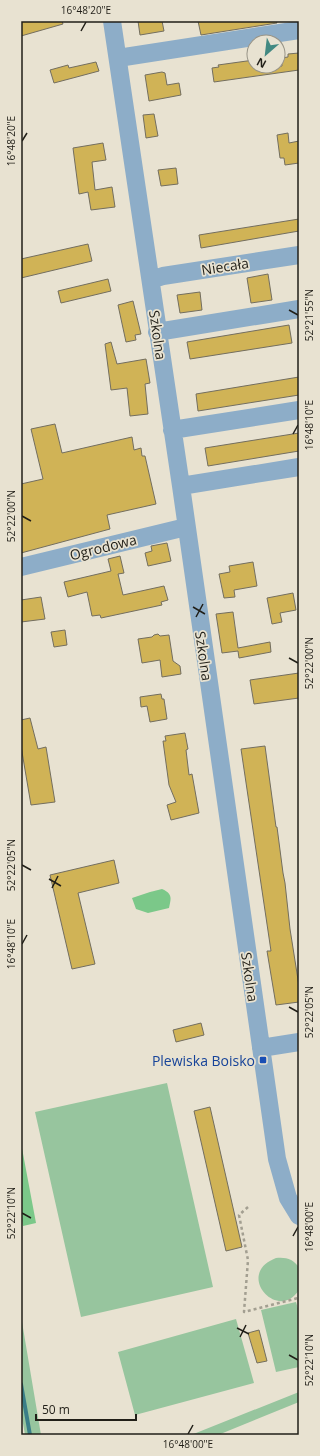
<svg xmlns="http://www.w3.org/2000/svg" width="320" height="1456" font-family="'Open Sans',sans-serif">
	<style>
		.green { fill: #97c59e }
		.forest { fill: #7bc889 }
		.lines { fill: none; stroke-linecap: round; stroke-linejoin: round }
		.stream { stroke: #3a7e87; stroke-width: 4 }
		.building { fill: #d0b356; stroke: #736e5f }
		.path { stroke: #a39f91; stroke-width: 2.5; stroke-dasharray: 3 3; stroke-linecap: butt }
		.minor { stroke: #8dadc8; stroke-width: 18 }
		.ticks { fill: none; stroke: #211f18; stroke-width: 1.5 }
		.transit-dot { fill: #1a4fb4; stroke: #e8e2d1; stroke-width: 1.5 }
		.labels { text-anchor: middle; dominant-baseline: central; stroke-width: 3.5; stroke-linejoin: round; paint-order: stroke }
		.street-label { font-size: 14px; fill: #211f18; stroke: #e8e2d1 }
		.transit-label { font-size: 14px; fill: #164399; stroke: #e8e2d1; text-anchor: end }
		.neatline { fill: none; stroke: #211f18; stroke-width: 1.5 }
		.ticks-label { font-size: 10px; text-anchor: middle; fill: #211f18 }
	</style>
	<rect width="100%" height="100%" fill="#e8e2d1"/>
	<!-- green -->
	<path class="green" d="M 167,1083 L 213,1287 L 81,1317 L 35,1112 Z
		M 276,1258 C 286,1257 294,1259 299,1268 L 299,1290 C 278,1323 234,1274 276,1258 Z
		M 296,1302 L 299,1312 L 299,1367 L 276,1372 L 261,1310 Z
		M 236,1319 L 254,1383 L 135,1415 L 118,1352 Z
		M 21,1322 L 22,1322 L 41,1435 L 25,1435 L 21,1412 Z
		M 299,1392 L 299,1402 L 218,1435 L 191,1435 Z"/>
	<!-- forest -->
	<path class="forest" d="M 162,889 C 173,894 171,898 169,908 L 148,913 L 136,909 L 132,898 L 150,892 Z
		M 21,1143 L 36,1223 L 23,1226 L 21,1214 Z"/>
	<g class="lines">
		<!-- stream -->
		<path class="stream" d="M 21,1384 L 30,1435"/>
	</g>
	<!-- building -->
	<path class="building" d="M 21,21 L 62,21 L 63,24 L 21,36 Z
		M 138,21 L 162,21 L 164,31 L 140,35 Z
		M 198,21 L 276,21 L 277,23 L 201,35 Z
		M 299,53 L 299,70 L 214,82 L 212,68 L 219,67 L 218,65 L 254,60 L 254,66 L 282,66 L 281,58 L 288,57 L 288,54 Z
		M 96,62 L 99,71 L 54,83 L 50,70 L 68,65 L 69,68 Z
		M 162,72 L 165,73 L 167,85 L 179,83 L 181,95 L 149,101 L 145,75 Z
		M 154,114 L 158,136 L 146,138 L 143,115 Z
		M 288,133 L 289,143 L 299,141 L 299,163 L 285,165 L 284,158 L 280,158 L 277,135 Z
		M 103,143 L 106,160 L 92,162 L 95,190 L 112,187 L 115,207 L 91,210 L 88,192 L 79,194 L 73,148 Z
		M 176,168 L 178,184 L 161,186 L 158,170 Z
		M 299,219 L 299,231 L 201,248 L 199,235 Z
		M 88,244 L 92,261 L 21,278 L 21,259 Z
		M 268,274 L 272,300 L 251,303 L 247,278 Z
		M 108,279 L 111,291 L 61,303 L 58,291 Z
		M 200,292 L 202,310 L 180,313 L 177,295 Z
		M 133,301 L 141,334 L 135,335 L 136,340 L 126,342 L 118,305 Z
		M 289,325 L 292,343 L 190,359 L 187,342 Z
		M 111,342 L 117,364 L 146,359 L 150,383 L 145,384 L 148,414 L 130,416 L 127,388 L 111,390 L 105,344 Z
		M 299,377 L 299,395 L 198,411 L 196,394 Z
		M 55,424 L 62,453 L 132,437 L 134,450 L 141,448 L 142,456 L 145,456 L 156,504 L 107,515 L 110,529 L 21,553 L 21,484 L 43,479 L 31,429 Z
		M 299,433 L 299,451 L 208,466 L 205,448 Z
		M 167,543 L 171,561 L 148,566 L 145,553 L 152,551 L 151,546 Z
		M 120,556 L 124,573 L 118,574 L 123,595 L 164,586 L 168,600 L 161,602 L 162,605 L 101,618 L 100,615 L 92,616 L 87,592 L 68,597 L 64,582 L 111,571 L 108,559 Z
		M 253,562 L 257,586 L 234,590 L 235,597 L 224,598 L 219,574 L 230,572 L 229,566 Z
		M 293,593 L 296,610 L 280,613 L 282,622 L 272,624 L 267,598 Z
		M 41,597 L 45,619 L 21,622 L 21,600 Z
		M 233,612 L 238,648 L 270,642 L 271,652 L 239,658 L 238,651 L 222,653 L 216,614 Z
		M 65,630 L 67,645 L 54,647 L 51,632 Z
		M 158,634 L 160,636 L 169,635 L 173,661 L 180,666 L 181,674 L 162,677 L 160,660 L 142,663 L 138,639 L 152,637 L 154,635 Z
		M 299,673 L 299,698 L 254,704 L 250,680 Z
		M 161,694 L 162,699 L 164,699 L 167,719 L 150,722 L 147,706 L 141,707 L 140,697 Z
		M 30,718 L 38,749 L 46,747 L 55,802 L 31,805 L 21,746 L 21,720 Z
		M 185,733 L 188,749 L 186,750 L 189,775 L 192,774 L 199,813 L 171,820 L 167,805 L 176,802 L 169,785 L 163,741 L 166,741 L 165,736 Z
		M 265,746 L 276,827 L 277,827 L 283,873 L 285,883 L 290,929 L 299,986 L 299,1002 L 276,1005 L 267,951 L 271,951 L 241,749 Z
		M 114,860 L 119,883 L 78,893 L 95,964 L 72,969 L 50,875 Z
		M 201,1023 L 204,1035 L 176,1042 L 173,1030 Z
		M 210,1107 L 242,1247 L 226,1251 L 194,1111 Z
		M 259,1330 L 267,1361 L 257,1363 L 248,1333 Z"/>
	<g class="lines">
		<!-- path -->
		<path class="path" d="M 248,1207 L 239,1215 L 248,1260 L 244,1312 L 298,1298 L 299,1301"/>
		<!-- minor -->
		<path class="minor" d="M 112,21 L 181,486 L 277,1159 L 288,1198 L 299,1216
			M 118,58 L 299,30
			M 151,280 L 163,276 L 299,255
			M 157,332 L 299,309
			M 172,430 L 299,410
			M 181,486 L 299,467
			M 21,567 L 186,527
			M 261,1048 L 299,1042"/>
	</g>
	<!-- ticks -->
	<path class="ticks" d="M 81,31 L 86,22M 22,141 L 27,133M 289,310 L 298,315M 293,434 L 298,425M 22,516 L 31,521M 193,607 L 205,614M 196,617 L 203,604M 289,658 L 298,663M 22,865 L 31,870M 49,879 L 61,886M 52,888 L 58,876M 22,944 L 27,935M 289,1007 L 298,1012M 22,1213 L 31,1218M 293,1236 L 298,1227M 237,1328 L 249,1334M 240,1337 L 246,1325M 289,1355 L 298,1360M 188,1434 L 193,1425"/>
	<!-- markers -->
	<rect class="transit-dot" x="259" y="1056" width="8" height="8" rx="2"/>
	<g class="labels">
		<!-- street labels -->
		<g class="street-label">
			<text transform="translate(225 266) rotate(-9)">Niecała</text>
			<text transform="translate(158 335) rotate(82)">Szkolna</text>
			<text transform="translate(103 547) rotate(-14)">Ogrodowa</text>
			<text transform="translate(204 656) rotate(82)">Szkolna</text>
			<text transform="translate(250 977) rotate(82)">Szkolna</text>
		</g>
		<!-- transit labels -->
		<g class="transit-label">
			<text x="255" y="1060">Plewiska Boisko</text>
		</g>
	</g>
	<!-- border -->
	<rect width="320" height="1456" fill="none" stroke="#e8e2d1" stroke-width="44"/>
	<!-- north arrow -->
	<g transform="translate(266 54) rotate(208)"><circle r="19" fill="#e8e2d1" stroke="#989487"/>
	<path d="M0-3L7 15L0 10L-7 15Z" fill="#428982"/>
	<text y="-6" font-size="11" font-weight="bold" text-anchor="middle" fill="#211f18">N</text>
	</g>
	<!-- scale -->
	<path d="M36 1414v6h100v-6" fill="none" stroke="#211f18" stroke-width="2"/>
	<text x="42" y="1414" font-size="12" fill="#211f18" stroke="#e8e2d1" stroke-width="3" paint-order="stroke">50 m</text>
	<rect x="22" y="22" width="276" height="1412" class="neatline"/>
	<g class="ticks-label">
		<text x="86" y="14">16°48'20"E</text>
		<text transform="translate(11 141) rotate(-90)" y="4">16°48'20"E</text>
		<text transform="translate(309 315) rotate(-90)" y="4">52°21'55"N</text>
		<text transform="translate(309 425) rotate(-90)" y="4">16°48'10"E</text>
		<text transform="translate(11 516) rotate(-90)" y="4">52°22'00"N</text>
		<text transform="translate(309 663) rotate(-90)" y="4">52°22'00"N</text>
		<text transform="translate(11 865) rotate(-90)" y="4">52°22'05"N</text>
		<text transform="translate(11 944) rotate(-90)" y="4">16°48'10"E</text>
		<text transform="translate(309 1012) rotate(-90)" y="4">52°22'05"N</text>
		<text transform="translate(11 1213) rotate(-90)" y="4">52°22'10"N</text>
		<text transform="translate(309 1227) rotate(-90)" y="4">16°48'00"E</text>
		<text transform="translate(309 1360) rotate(-90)" y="4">52°22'10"N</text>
		<text x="188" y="1448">16°48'00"E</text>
	</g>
</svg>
